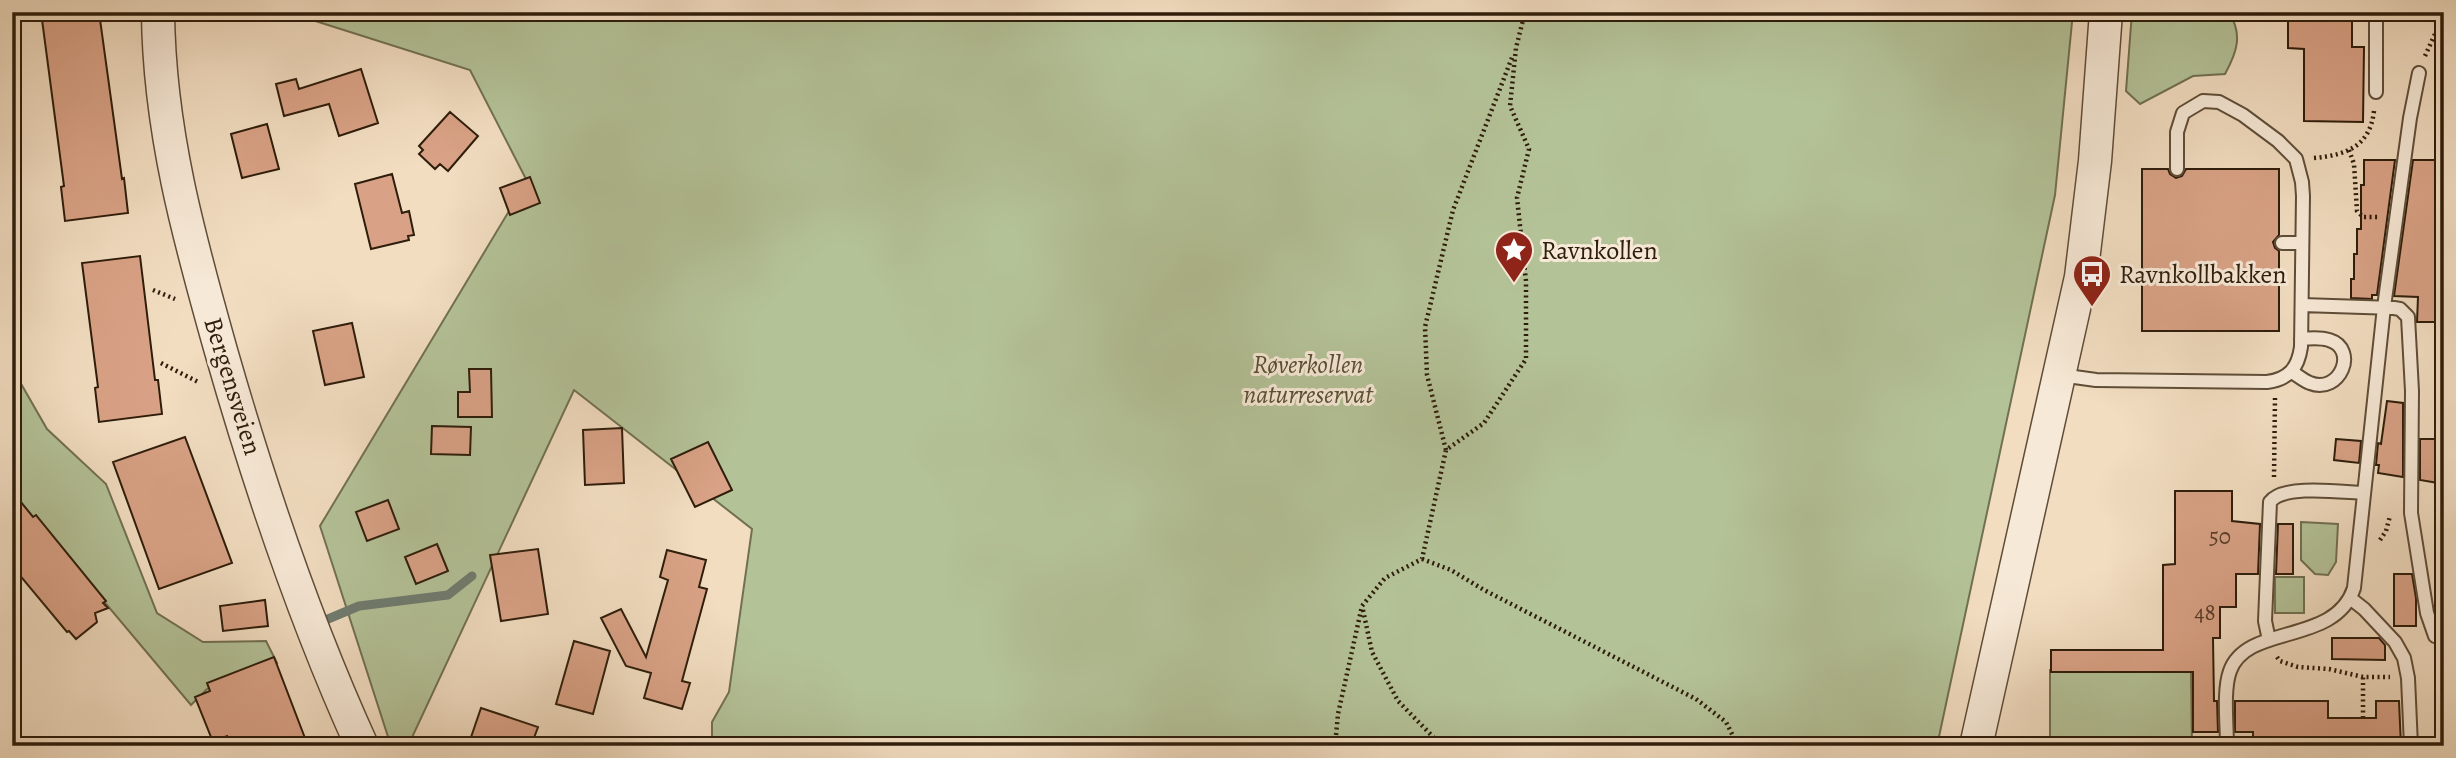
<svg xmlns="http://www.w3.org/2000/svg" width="2456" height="758" font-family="Alegreya,serif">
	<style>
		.green { fill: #b4c298; stroke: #717052; stroke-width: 2 }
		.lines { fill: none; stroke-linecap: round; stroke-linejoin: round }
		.stream { stroke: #6f7c70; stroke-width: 9 }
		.building { fill: #d9a286; stroke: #2e1d0b; stroke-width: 2 }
		.service-casing { stroke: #5f4d38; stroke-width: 16 }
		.tertiary-casing { stroke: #5f4d38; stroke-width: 35 }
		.path { stroke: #2e1d0b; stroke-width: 4.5; stroke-dasharray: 2 3.5; stroke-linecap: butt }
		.service { stroke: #f7e9d7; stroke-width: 12 }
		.tertiary { stroke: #f7e9d7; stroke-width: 32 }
		.labels { text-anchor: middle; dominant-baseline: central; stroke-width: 6; stroke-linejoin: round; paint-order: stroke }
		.number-label { font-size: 23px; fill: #593e2a }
		.poi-label { font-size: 26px; fill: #2e1d0b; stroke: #f7e9d7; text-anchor: start }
		.park-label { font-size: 26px; font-style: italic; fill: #564f35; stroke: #f7e9d7 }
		.street-label { font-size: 26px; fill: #2e1d0b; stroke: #f7e9d7 }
	</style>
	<rect width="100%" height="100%" fill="#f2ddc1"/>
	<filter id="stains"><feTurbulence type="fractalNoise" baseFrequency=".00286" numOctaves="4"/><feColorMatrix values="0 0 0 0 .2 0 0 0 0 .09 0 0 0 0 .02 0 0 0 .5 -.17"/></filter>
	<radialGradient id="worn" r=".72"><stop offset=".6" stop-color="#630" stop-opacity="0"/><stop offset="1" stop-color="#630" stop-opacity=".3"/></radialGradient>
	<!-- green -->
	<path class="green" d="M 287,12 L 2073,12 L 2055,195 L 1937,746 L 712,746 L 712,722 L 729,692 L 752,529 L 574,390 L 408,746 L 391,746 L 320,526 L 527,181 L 470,70 Z
		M 2132,12 L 2229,12 C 2243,35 2237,52 2225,74 L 2193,76 L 2140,104 L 2126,91 Z
		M 12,368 L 47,429 L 106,484 L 157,613 L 203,642 L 266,641 L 277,663 L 207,689 L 191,705 L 12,492 Z
		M 2301,522 L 2338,524 L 2336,562 L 2328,575 L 2315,574 L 2301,560 Z
		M 2275,577 L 2304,577 L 2304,613 L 2275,613 Z
		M 2050,670 L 2191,670 L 2192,746 L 2050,746 Z"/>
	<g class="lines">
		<!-- stream -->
		<path class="stream" d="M 328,619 L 359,606 L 448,595 L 472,576"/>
	</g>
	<!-- building -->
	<path class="building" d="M 41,12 L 99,12 L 122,179 L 124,178 L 128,213 L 65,221 L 61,187 L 64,186 Z
		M 2299,12 L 2352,12 L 2352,47 L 2364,47 L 2363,122 L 2304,121 L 2304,49 L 2288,48 L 2288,19 L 2299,19 Z
		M 361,69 L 378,123 L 339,136 L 329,104 L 284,116 L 276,84 L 296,79 L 299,89 Z
		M 450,112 L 478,136 L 448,171 L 440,164 L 435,169 L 419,154 L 423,150 L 419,146 Z
		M 267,124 L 279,169 L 242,178 L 231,134 Z
		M 2364,160 L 2395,160 L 2377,295 L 2372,295 L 2372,299 L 2351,298 L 2351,279 L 2354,279 L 2354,254 L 2357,254 L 2357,229 L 2361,229 L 2361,185 L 2364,185 Z
		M 2413,160 L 2442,160 L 2444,276 L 2440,276 L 2439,322 L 2417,322 L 2418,297 L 2394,296 Z
		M 2142,169 L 2168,169 L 2170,174 L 2176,178 L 2182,176 L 2186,169 L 2279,169 L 2279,235 L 2273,242 L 2275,248 L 2279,251 L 2279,331 L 2142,331 Z
		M 392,174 L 402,213 L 409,211 L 414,235 L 408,236 L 409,240 L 371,249 L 355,184 Z
		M 530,177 L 540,203 L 510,215 L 500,188 Z
		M 140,256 L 155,380 L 158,380 L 162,414 L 99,422 L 95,388 L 98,387 L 82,263 Z
		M 352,323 L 364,377 L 325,385 L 313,331 Z
		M 469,369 L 491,369 L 492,417 L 458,417 L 458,392 L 470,392 Z
		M 2387,401 L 2403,403 L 2403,477 L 2378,473 L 2379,465 L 2376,465 L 2378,443 L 2381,444 Z
		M 432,426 L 471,427 L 470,455 L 431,454 Z
		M 622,428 L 624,483 L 585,485 L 583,430 Z
		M 185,437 L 232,563 L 159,589 L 113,462 Z
		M 2336,439 L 2361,441 L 2359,463 L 2334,460 Z
		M 2420,439 L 2444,439 L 2444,484 L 2420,480 Z
		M 708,442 L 732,490 L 695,507 L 671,459 Z
		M 12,491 L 33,517 L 36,515 L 106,601 L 103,603 L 108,608 L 95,613 L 97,622 L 76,639 L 69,631 L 67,632 L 12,566 Z
		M 2175,491 L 2232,491 L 2232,521 L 2260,524 L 2258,574 L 2236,574 L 2236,607 L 2220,607 L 2220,638 L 2213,638 L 2214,701 L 2217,701 L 2218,732 L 2193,732 L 2193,672 L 2051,672 L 2051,650 L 2163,650 L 2163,565 L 2175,564 Z
		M 388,500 L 399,529 L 367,541 L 356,512 Z
		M 2278,524 L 2293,524 L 2293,574 L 2276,574 Z
		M 437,544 L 448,571 L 416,584 L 405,557 Z
		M 538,549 L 548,614 L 501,621 L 490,555 Z
		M 667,550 L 706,560 L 699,587 L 707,589 L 682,681 L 690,683 L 682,709 L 644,698 L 651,673 L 626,666 L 601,618 L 621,609 L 646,657 L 668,580 L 660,577 Z
		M 2394,574 L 2412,574 L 2416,598 L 2416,626 L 2394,626 Z
		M 265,600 L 268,626 L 223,631 L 220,606 Z
		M 2332,638 L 2379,638 L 2385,645 L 2385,660 L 2332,659 Z
		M 574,641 L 610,651 L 593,714 L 556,704 Z
		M 274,657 L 308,746 L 231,746 L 227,736 L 213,742 L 195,697 L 210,691 L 207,683 Z
		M 2235,701 L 2328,701 L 2328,718 L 2376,718 L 2376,701 L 2399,701 L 2401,746 L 2253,746 L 2253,732 L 2235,732 Z
		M 481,708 L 538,727 L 531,746 L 468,746 Z"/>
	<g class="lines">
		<defs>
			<path id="service" d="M 2376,92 L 2376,12
				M 2282,243 L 2302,243
				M 2302,305 L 2394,308 L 2400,309 L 2408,317 L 2412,391 L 2411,513 L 2427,613 L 2435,636
				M 2292,372 C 2297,375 2304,381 2310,383 C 2340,395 2359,349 2329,340 C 2320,337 2310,338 2301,339
				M 2060,375 L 2096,380 L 2267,382 C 2289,379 2298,368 2301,347 L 2303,196 L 2302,182 L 2296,159 L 2278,141 L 2243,115 L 2219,102 L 2203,101 L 2183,113 L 2177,132 L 2177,169
				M 2350,598 L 2364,609 L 2395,642 L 2404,658 L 2408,678 L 2411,746
				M 2269,640 L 2265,621 L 2270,502 C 2283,484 2341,492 2363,493
				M 2227,746 C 2227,724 2223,690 2230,671 C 2247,623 2335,646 2354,588 L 2384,307 L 2410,118 L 2419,73"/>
			<path id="tertiary" d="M 158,12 C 159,130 189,238 221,351 C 259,484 304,619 362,746
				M 1976,746 L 2081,277 L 2095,161 L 2106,12"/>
		</defs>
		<!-- service casing -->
		<use href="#service" class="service-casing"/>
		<!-- tertiary casing -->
		<use href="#tertiary" class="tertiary-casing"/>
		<!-- path -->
		<path class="path" d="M 2425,56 L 2444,14
			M 2349,150 L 2354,164 L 2357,211 L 2363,217 L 2378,217
			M 2314,158 C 2347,155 2370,146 2374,111
			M 153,290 L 175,299
			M 161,363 L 200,383
			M 1446,450 L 1427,375 L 1425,327 L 1453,210 L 1513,55
			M 2274,477 L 2275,398
			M 2380,540 L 2386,531 L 2390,516
			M 1422,559 L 1451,570 L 1484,590 L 1696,699 L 1726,722 L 1738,746
			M 1363,610 L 1372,652 L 1398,701 L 1442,746
			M 2277,657 L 2280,661 L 2298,667 L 2329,669 L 2363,677 L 2390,677
			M 12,710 L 17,746
			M 2363,718 L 2363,677
			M 2189,742 L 2209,742
			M 1335,746 L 1338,714 L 1362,606 L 1385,578 L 1422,559 L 1446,450 L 1484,423 L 1526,359 L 1526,281 L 1517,198 L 1529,149 L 1510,106 L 1516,48 L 1525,12
			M 2039,746 L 2050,744"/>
		<!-- service -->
		<use href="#service" class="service"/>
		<!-- tertiary -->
		<use href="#tertiary" class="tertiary"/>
	</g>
	<!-- icons -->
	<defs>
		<symbol id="sight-pin" viewBox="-11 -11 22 30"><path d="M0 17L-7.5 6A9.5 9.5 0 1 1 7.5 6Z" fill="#8f2418" stroke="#f7e9d7"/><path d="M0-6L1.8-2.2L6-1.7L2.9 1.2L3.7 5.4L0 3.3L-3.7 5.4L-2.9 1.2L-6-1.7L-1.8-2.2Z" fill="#fff"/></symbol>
		<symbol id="bus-pin" viewBox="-11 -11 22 30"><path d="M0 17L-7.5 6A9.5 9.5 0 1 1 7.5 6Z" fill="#8f2418" stroke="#f7e9d7"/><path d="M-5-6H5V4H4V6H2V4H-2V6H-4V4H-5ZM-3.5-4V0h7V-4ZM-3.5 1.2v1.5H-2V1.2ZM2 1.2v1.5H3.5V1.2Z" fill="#fff"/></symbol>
	</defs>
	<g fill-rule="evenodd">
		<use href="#sight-pin" x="1492" y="228" width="44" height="60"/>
		<use href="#bus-pin" x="2070" y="252" width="44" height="60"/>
	</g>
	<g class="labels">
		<!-- number labels -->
		<g class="number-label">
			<text x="2220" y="536">50</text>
			<text x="2205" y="612">48</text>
		</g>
		<!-- poi labels -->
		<g class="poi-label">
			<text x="1541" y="250">Ravnkollen</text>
			<text x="2119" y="274">Ravnkollbakken</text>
		</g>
		<!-- park labels -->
		<g class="park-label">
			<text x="1308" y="364">Røverkollen<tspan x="1308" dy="30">naturreservat</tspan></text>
		</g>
		<!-- street labels -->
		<g class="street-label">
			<text transform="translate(233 386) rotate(73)">Bergensveien</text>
		</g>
	</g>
	<!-- margin -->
	<rect width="2456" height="758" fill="none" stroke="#f2ddc1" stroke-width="42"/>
	<rect x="14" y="14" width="2428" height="730" fill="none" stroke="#2e1d0b" stroke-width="3.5"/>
	<rect x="21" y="21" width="2414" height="716" fill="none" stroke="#2e1d0b" stroke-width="2"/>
	<rect width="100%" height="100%" filter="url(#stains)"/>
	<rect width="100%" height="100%" fill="url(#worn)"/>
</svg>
